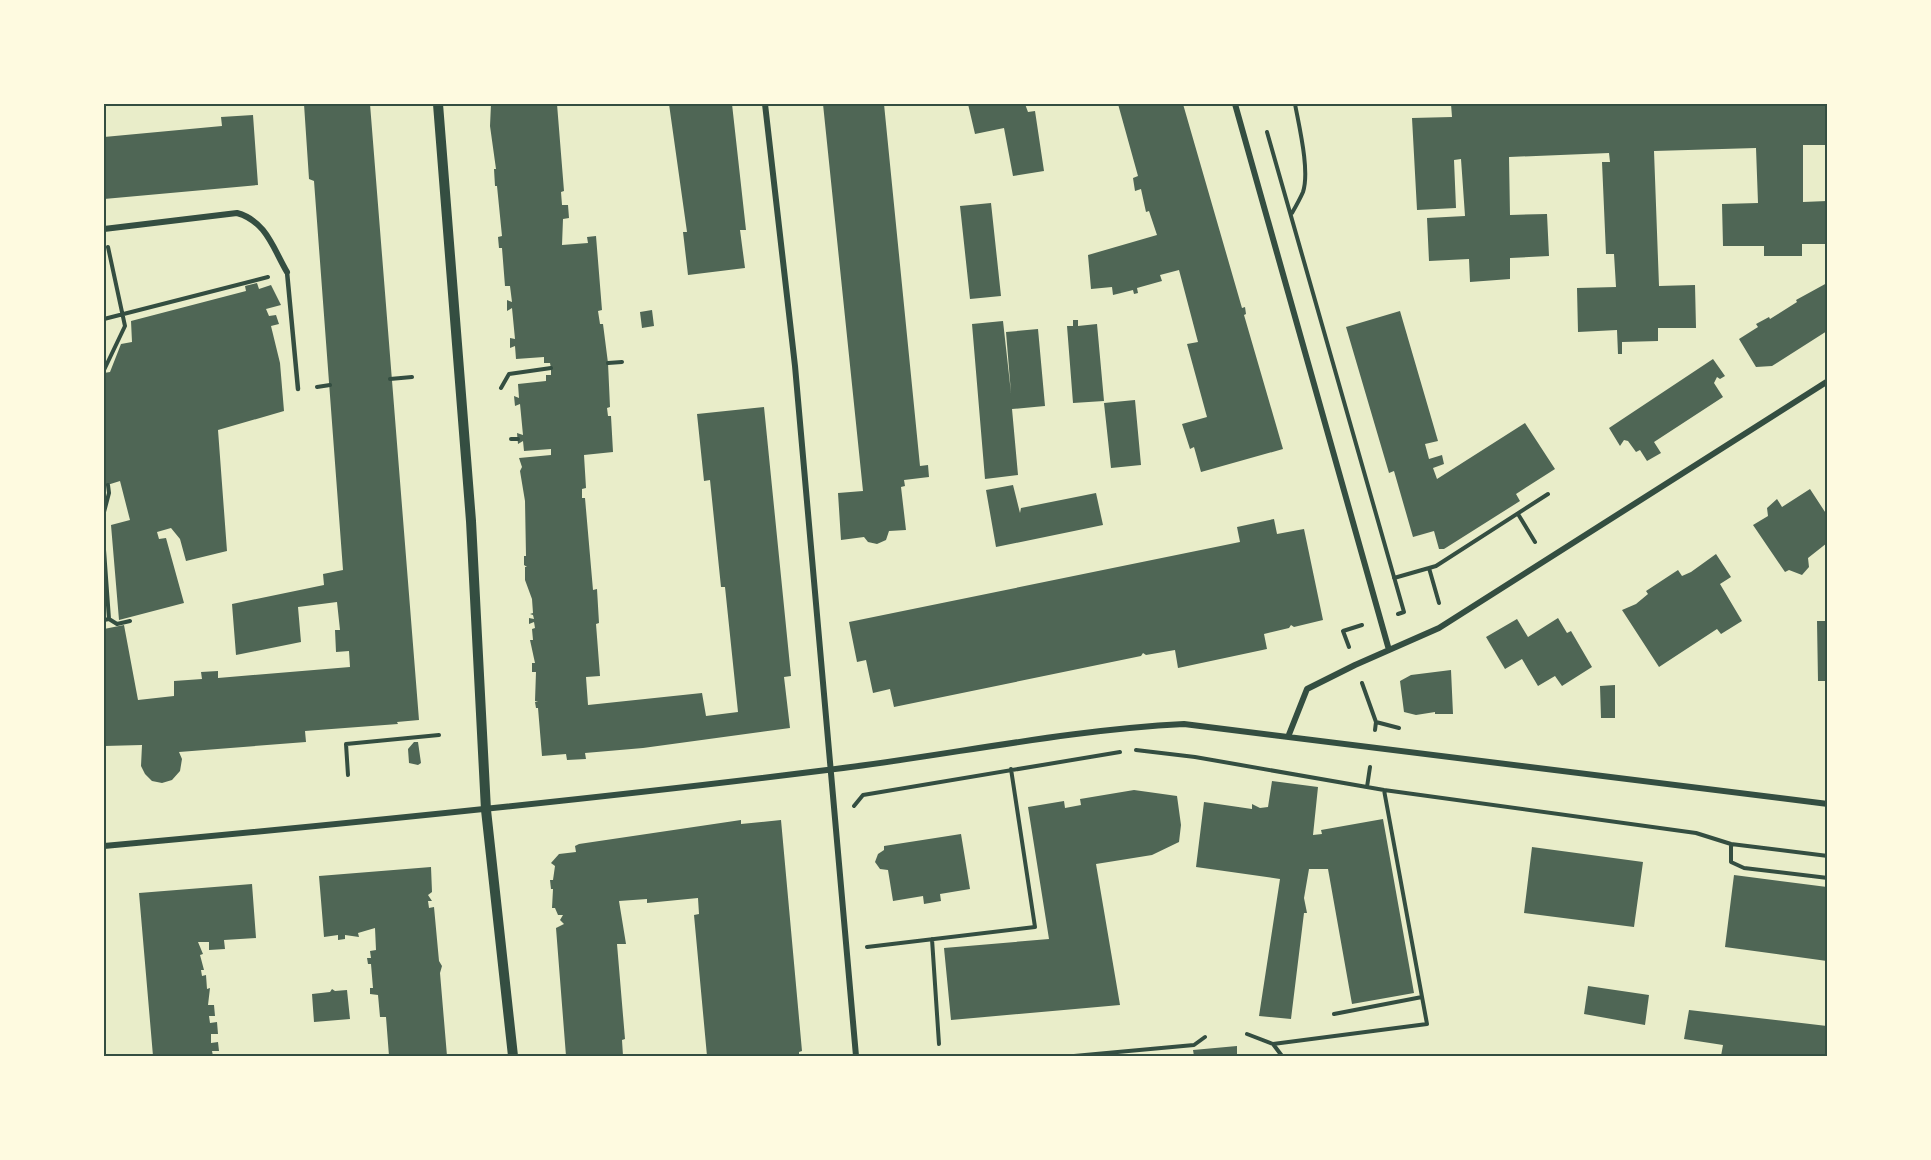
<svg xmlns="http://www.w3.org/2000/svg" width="1931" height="1160" font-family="'DejaVu Sans',sans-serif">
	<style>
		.building { fill: #4f6655 }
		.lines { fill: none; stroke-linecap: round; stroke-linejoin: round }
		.path { stroke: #344e41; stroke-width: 4 }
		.service { stroke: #344e41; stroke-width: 4.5 }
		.minor { stroke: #344e41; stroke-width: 6 }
		.tertiary { stroke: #344e41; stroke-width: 10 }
		.neatline { fill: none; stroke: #344e41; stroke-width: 2 }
	</style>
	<rect width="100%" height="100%" fill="#e9edc9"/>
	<!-- building -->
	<path class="building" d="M 304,104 L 370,104 L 419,720 L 397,722 L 398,724 L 305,731 L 306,742 L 179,752 L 182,759 L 180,771 L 172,780 L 162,783 L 152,781 L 145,774 L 141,766 L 142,745 L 104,746 L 104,629 L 124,625 L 138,700 L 174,696 L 174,681 L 202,679 L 201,672 L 218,671 L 218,678 L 350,667 L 349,651 L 336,652 L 335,630 L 340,630 L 337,602 L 298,607 L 301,642 L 236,655 L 232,604 L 324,585 L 323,574 L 343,570 L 314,181 L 309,179 Z
		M 491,104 L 557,104 L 564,191 L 561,192 L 562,205 L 568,205 L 569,218 L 563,219 L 562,245 L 588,243 L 587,237 L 596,236 L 602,310 L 598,311 L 600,324 L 603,324 L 608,363 L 610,407 L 607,408 L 608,416 L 611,416 L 613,452 L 584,455 L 586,488 L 582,489 L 582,498 L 585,498 L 593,590 L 597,589 L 599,623 L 596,624 L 600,676 L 586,677 L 588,705 L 702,693 L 706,716 L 738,712 L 725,587 L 721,587 L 710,480 L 704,481 L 697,414 L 764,407 L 791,676 L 784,677 L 790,728 L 643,748 L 585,753 L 586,759 L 567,760 L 566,754 L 542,756 L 538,708 L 536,708 L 535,702 L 538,702 L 535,701 L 536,672 L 532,672 L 532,663 L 535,663 L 530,640 L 533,640 L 532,629 L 535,628 L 534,622 L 529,624 L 529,618 L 534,619 L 533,615 L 530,614 L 533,613 L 532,599 L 525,580 L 525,567 L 527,567 L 524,565 L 524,556 L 526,556 L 525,501 L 520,471 L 522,467 L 519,458 L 551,455 L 551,449 L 524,451 L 523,441 L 518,444 L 517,433 L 523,435 L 520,404 L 515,406 L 514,396 L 519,398 L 518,384 L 546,381 L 546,375 L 551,375 L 551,368 L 550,363 L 544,363 L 544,357 L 516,359 L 515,346 L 510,348 L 510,338 L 515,339 L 512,308 L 507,311 L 507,300 L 512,302 L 510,286 L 505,286 L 502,248 L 499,248 L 498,237 L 502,236 L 497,186 L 495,186 L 494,169 L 496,169 L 490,126 Z
		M 669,104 L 732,104 L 746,230 L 740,230 L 745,268 L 688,275 L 683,232 L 687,232 Z
		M 823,104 L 884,104 L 920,466 L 928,465 L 929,477 L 904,480 L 905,486 L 901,487 L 906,530 L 889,531 L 886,540 L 877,544 L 868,542 L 864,537 L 841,540 L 838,493 L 863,491 Z
		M 968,104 L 1025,104 L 1028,112 L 1035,111 L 1044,171 L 1013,176 L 1004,128 L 975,134 Z
		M 1118,104 L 1183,104 L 1242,308 L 1245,307 L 1246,314 L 1244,315 L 1283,449 L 1201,472 L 1194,447 L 1190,449 L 1182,424 L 1207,417 L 1187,344 L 1198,342 L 1179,270 L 1160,275 L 1162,281 L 1137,288 L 1138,293 L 1134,294 L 1133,290 L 1113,295 L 1112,287 L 1091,289 L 1088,255 L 1157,235 L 1149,211 L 1146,212 L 1141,189 L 1135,191 L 1133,178 L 1138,176 Z
		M 1451,104 L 1827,104 L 1827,145 L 1803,145 L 1803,202 L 1827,201 L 1827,244 L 1802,244 L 1802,256 L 1764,256 L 1764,246 L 1723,246 L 1722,204 L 1758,203 L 1756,148 L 1654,151 L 1659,286 L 1695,285 L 1696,328 L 1658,328 L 1658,341 L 1622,342 L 1622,354 L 1618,354 L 1617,330 L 1578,332 L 1577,288 L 1616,287 L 1614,254 L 1606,254 L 1602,162 L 1610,162 L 1609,153 L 1509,157 L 1510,215 L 1547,214 L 1549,256 L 1510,258 L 1510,279 L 1470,282 L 1469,259 L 1429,261 L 1427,218 L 1465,216 L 1461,159 L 1454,160 L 1456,208 L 1417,210 L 1412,118 L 1452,117 Z
		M 253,115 L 258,185 L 104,199 L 104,137 L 222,126 L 221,117 Z
		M 991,203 L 1001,296 L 970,299 L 960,206 Z
		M 257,283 L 259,289 L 271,285 L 281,305 L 266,309 L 269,316 L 276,315 L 279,324 L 271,326 L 280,363 L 284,411 L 218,430 L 227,551 L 186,561 L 180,539 L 171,528 L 157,532 L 159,539 L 166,538 L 184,603 L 119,620 L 111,525 L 130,520 L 120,481 L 104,486 L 104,373 L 110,372 L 121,344 L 132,342 L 131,321 L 246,291 L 245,286 Z
		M 1827,283 L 1827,331 L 1772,366 L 1756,367 L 1739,339 L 1758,327 L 1756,324 L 1769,317 L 1770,319 L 1797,302 L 1796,300 Z
		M 652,310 L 654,326 L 642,328 L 640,312 Z
		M 1400,311 L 1438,441 L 1425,444 L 1429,459 L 1442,455 L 1444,464 L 1433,468 L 1437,479 L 1525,423 L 1555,469 L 1516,494 L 1520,501 L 1444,549 L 1439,549 L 1434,531 L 1413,537 L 1394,471 L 1389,473 L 1346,327 Z
		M 1073,320 L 1078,320 L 1078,326 L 1097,324 L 1104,401 L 1073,403 L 1067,326 L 1073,326 Z
		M 1003,321 L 1011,393 L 1006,332 L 1038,329 L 1045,406 L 1012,409 L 1018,475 L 985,479 L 972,324 Z
		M 1713,359 L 1725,376 L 1720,379 L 1717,377 L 1714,383 L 1723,397 L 1654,442 L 1661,453 L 1647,461 L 1640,450 L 1636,452 L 1628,441 L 1624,440 L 1620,446 L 1609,428 Z
		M 1135,400 L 1141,465 L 1111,468 L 1104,403 Z
		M 1013,485 L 1020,513 L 1021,508 L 1096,493 L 1103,525 L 996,547 L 986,490 Z
		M 1810,489 L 1827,515 L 1827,543 L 1808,558 L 1809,567 L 1802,575 L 1789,570 L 1785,572 L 1753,525 L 1768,516 L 1767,508 L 1777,499 L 1782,507 Z
		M 1274,519 L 1277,534 L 1304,529 L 1323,620 L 1294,627 L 1291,625 L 1289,628 L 1264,634 L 1267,649 L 1178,668 L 1175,650 L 1146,655 L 1143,653 L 1141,656 L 894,707 L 890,689 L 873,693 L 866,660 L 857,662 L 849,622 L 1240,542 L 1237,527 Z
		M 1716,554 L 1731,577 L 1720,584 L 1742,621 L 1721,634 L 1717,629 L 1659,667 L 1622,610 L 1636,604 L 1648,594 L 1646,591 L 1678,570 L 1682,576 L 1691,572 Z
		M 1558,618 L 1567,633 L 1571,631 L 1592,667 L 1562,686 L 1555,676 L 1538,686 L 1522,659 L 1505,669 L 1486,637 L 1517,619 L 1528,637 Z
		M 1817,621 L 1827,621 L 1827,681 L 1818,681 Z
		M 1451,670 L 1453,714 L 1435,714 L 1435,712 L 1416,715 L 1404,712 L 1400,681 L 1411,675 Z
		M 1615,685 L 1615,718 L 1601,718 L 1600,686 Z
		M 414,742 L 418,742 L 421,763 L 418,765 L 409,763 L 408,749 Z
		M 1272,781 L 1318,787 L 1313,835 L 1322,834 L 1321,830 L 1383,819 L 1414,993 L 1352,1004 L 1328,869 L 1309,869 L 1304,898 L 1307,913 L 1304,913 L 1291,1019 L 1259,1016 L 1280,879 L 1196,867 L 1204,802 L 1252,809 L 1252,804 L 1260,808 L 1268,807 Z
		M 1134,790 L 1177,796 L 1181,825 L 1179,842 L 1152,855 L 1096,864 L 1120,1005 L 951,1020 L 944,948 L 1049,939 L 1028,807 L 1064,801 L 1065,808 L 1081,805 L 1080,799 Z
		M 741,820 L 741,824 L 781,820 L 802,1051 L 799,1052 L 799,1056 L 707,1056 L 694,915 L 699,914 L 698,898 L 647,903 L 647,899 L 619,901 L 626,944 L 617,944 L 625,1039 L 622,1040 L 623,1056 L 566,1056 L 556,928 L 564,924 L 560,920 L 563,915 L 558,915 L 555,908 L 552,908 L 553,889 L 551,889 L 550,880 L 553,880 L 555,866 L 551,863 L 559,854 L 576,852 L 575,846 L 579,844 Z
		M 961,834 L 970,889 L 940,894 L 941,901 L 924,904 L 923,896 L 893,901 L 888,870 L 880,869 L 875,862 L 878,854 L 884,850 L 884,846 Z
		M 1532,847 L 1643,862 L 1634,927 L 1524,913 Z
		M 431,867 L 432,892 L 428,895 L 432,901 L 428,901 L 429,908 L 434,907 L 439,961 L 442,966 L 440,973 L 447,1056 L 389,1056 L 386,1017 L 380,1017 L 378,995 L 370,994 L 370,988 L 373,988 L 371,964 L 368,964 L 367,958 L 371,958 L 370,951 L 376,950 L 375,928 L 358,933 L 359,937 L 345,935 L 345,939 L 338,940 L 338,935 L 324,937 L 319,876 Z
		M 1734,875 L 1827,887 L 1827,961 L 1725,947 Z
		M 252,884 L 256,938 L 224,940 L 225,949 L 209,950 L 209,942 L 198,942 L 203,954 L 200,955 L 204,970 L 201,970 L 202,976 L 206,975 L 207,989 L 210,988 L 208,1005 L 214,1005 L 215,1016 L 209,1016 L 210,1023 L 217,1022 L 218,1034 L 211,1034 L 211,1043 L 218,1042 L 219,1051 L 212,1051 L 213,1056 L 153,1056 L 139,893 Z
		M 1588,986 L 1649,995 L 1645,1025 L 1584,1014 Z
		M 332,989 L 335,991 L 347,990 L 350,1019 L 314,1022 L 312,994 L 330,992 Z
		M 1689,1010 L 1827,1026 L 1827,1056 L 1721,1056 L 1723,1045 L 1684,1039 Z
		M 1237,1046 L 1237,1056 L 1194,1056 L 1193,1050 Z"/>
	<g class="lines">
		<!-- path -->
		<path class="path" d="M 1267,132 L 1404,612 L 1398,614
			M 1292,213 C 1296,206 1300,199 1303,192 C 1310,171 1299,126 1295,104
			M 104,319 L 268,277
			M 608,363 L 622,362
			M 104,370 L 125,326 L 108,247
			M 390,379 L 412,377
			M 317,387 L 330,385
			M 501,388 L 509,374 L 551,368
			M 511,439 L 518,439
			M 104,512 L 109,493 L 108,485
			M 1518,514 L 1535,542
			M 104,550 L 109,619 L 104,620
			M 1429,568 L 1439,603
			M 1394,578 L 1436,566 L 1548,494
			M 109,619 L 117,624 L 130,621
			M 1349,647 L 1343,631 L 1362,625
			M 1362,683 L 1376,722 L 1375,730
			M 1376,722 L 1399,728
			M 1136,750 L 1195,757 L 1384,790 L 1696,833 L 1731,844 L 1828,856
			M 348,775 L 346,744 L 439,735
			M 1367,787 L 1370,767
			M 854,806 L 863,795 L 1120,752
			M 1731,844 L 1731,862 L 1744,868 L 1828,878
			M 932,939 L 939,1044
			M 867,947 L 1035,927 L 1011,769
			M 1334,1014 L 1422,997
			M 1247,1034 L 1273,1044 L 1282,1056
			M 1273,1044 L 1427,1024 L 1384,790
			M 1074,1056 L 1194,1045 L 1205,1037
			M 1485,1056 L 1619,1056"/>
		<!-- service -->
		<path class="service" d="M 287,272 L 298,389"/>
		<!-- minor -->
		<path class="minor" d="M 765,104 L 795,366 L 856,1056
			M 1235,104 L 1389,650
			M 104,229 L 237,213 C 266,221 273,248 287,272
			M 1288,737 L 1307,689 L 1355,665 L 1439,628 L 1828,381
			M 104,846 C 345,824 586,800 827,770 C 946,756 1064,730 1184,724 L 1828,804"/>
		<!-- tertiary -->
		<path class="tertiary" d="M 438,104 L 471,521 L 486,810 L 513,1056"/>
	</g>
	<!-- border -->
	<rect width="1931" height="1160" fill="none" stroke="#fefae0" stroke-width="210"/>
	<rect x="105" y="105" width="1721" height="950" class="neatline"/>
</svg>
